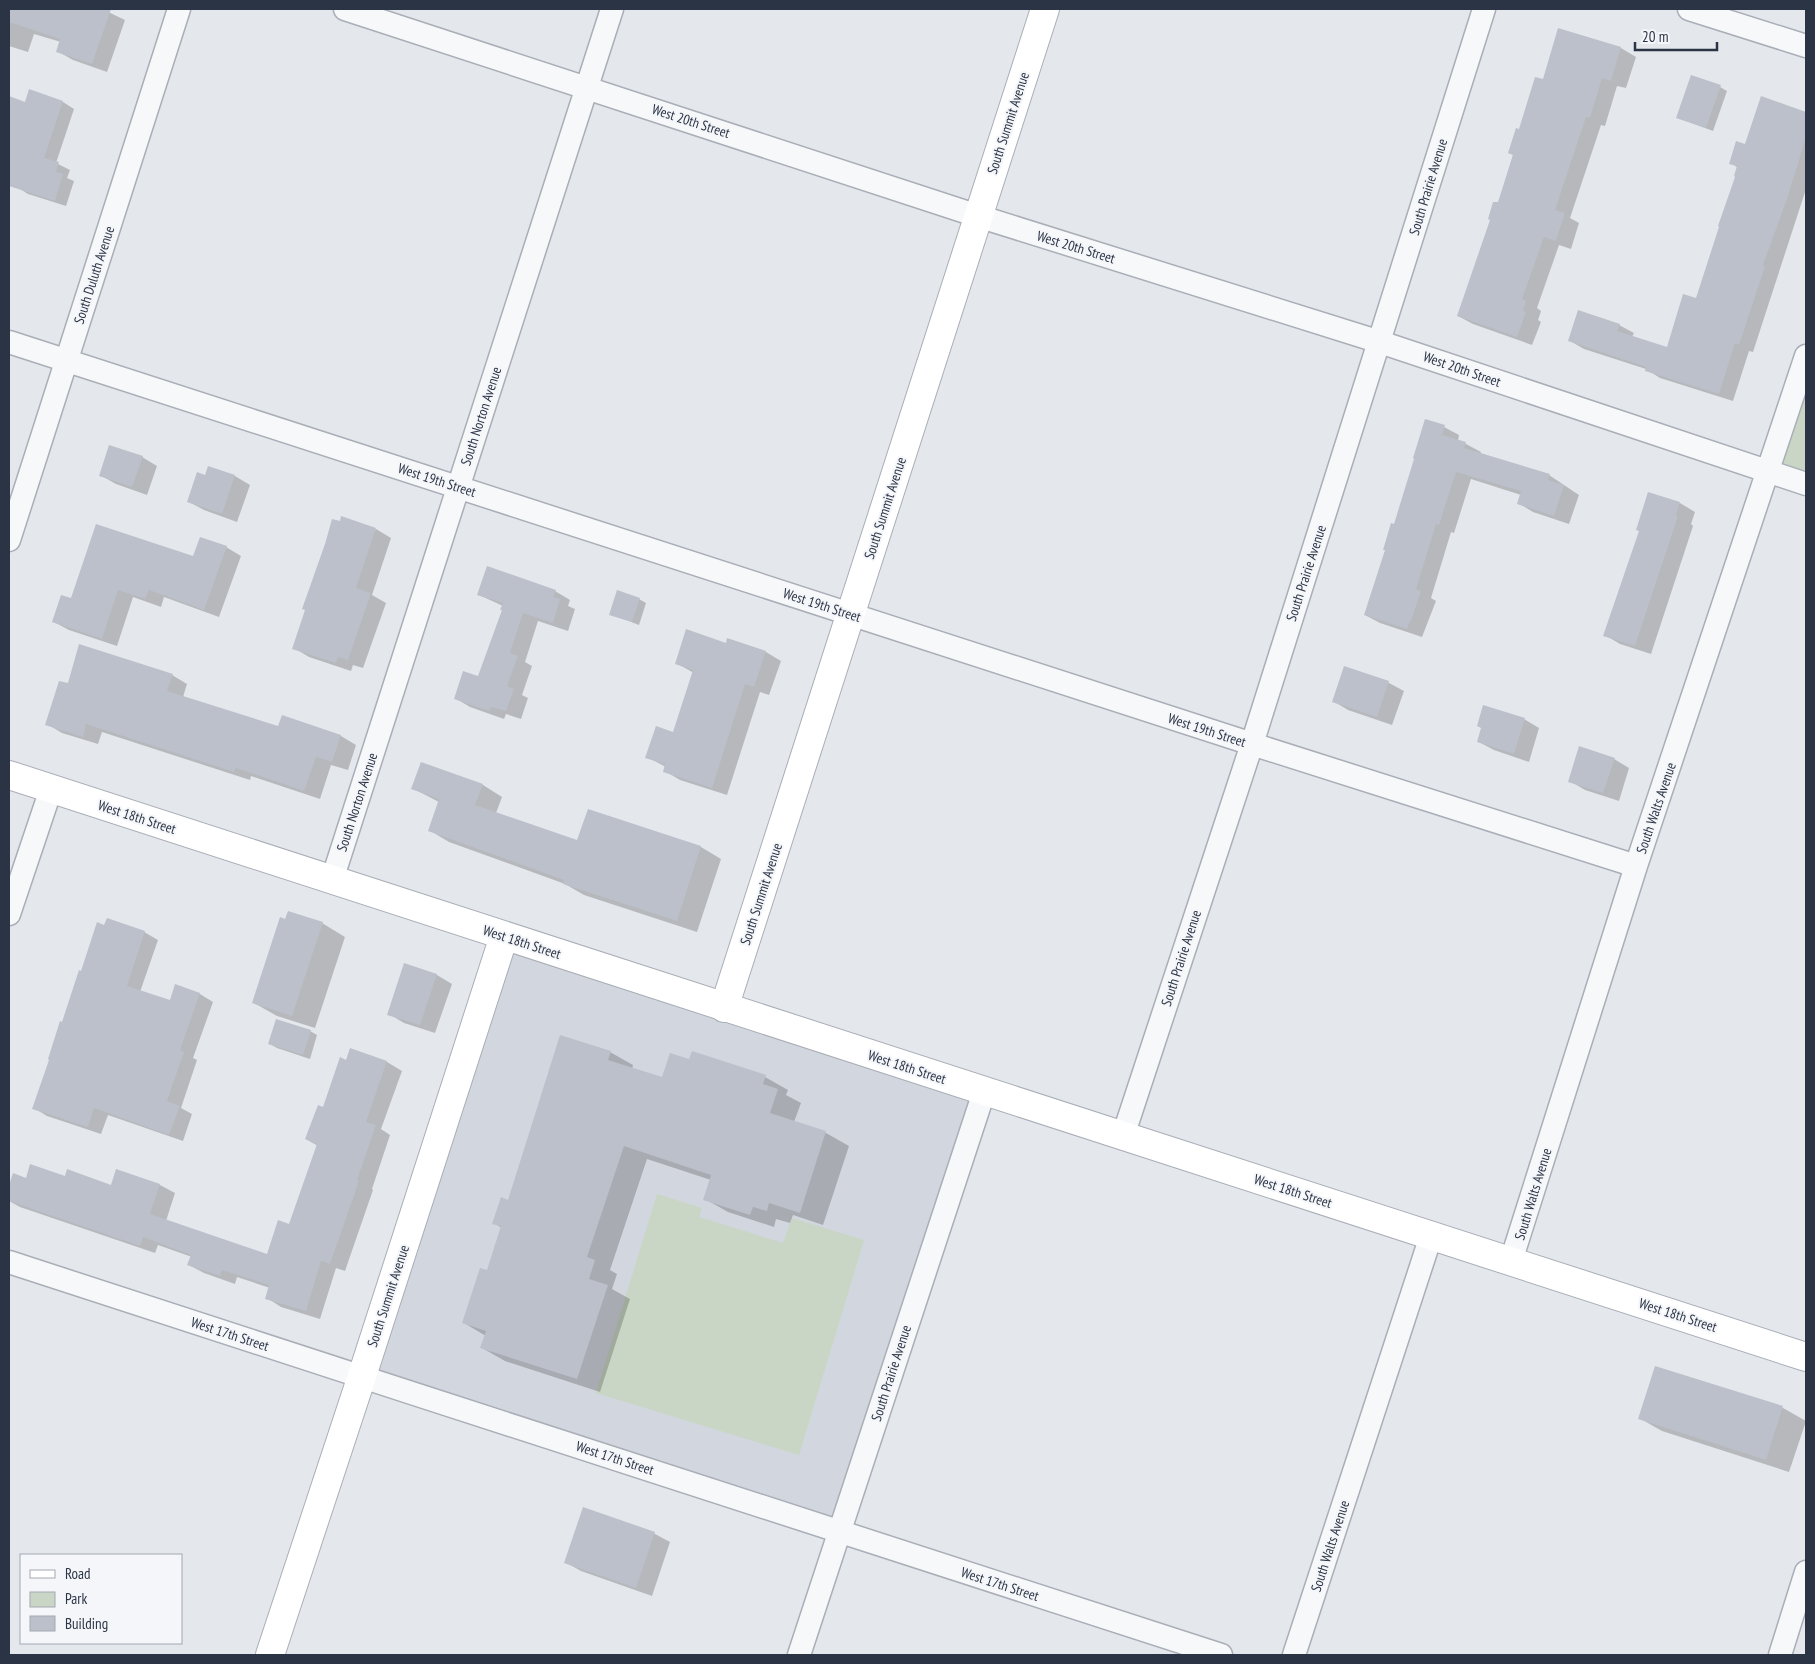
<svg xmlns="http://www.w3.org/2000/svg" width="1815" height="1664" font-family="'PT Sans Narrow',sans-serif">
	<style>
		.built { fill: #d2d6de }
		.green { fill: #c9d6c5 }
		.shadow { fill: #0003 }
		.building { fill: #bbc0ca }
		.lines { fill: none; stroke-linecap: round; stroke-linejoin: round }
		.street-casing { stroke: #a9aeb7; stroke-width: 25 }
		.secondary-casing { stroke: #a9aeb7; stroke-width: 30 }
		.street { stroke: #f7f8fa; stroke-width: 22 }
		.secondary { stroke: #fff; stroke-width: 28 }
		.labels { text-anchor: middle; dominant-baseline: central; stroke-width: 4; stroke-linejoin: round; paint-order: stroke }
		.street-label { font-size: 14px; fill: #2b3445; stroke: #f4f6f9 }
	</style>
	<rect width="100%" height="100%" fill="#e4e7ec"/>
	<!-- built -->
	<path class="built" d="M 504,936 L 984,1092 L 839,1533 L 362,1376 Z"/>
	<!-- green -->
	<path class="green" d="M 1806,356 L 1806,484 L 1769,472 Z
		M 657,1194 L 702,1208 L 699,1217 L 783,1243 L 792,1218 L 864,1240 L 799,1455 L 596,1393 Z"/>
	<!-- shadow -->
	<path class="shadow" d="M 9,9 L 102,9 L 125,20 L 107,72 L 73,60 L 57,51 L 61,42 L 34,34 L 28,52 L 9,46 Z
		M 1621,48 L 1636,57 L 1626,88 L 1617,86 L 1605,126 L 1601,125 L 1570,218 L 1579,223 L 1571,249 L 1559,245 L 1537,308 L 1541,311 L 1538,320 L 1541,322 L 1532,345 L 1473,324 L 1458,316 L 1499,203 L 1520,131 L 1544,81 Z
		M 1720,87 L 1727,91 L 1713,131 L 1678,118 Z
		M 30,91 L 63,102 L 74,109 L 56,163 L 70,170 L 67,178 L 74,181 L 66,206 L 28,194 L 17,187 L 14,182 L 9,179 L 9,159 L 18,130 L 9,128 L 9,98 L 26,103 Z
		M 1761,98 L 1806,113 L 1806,189 L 1753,352 L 1749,351 L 1733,401 L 1660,378 L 1646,369 L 1584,349 L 1570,341 L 1619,325 L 1634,333 L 1632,337 L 1667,348 L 1697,300 L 1737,176 L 1738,168 L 1731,163 L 1745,145 Z
		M 1444,427 L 1459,435 L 1458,441 L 1466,444 L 1481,452 L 1480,454 L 1549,475 L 1579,495 L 1569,524 L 1533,512 L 1518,503 L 1521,495 L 1471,479 L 1454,533 L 1451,532 L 1431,598 L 1436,601 L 1422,637 L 1380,623 L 1365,615 L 1394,526 Z
		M 142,457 L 157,466 L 147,495 L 116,484 L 100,475 Z
		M 209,467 L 235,476 L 250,485 L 237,522 L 204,510 L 189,502 L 205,477 Z
		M 1680,503 L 1695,512 L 1691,524 L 1693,526 L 1651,654 L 1620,644 L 1605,635 L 1640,531 Z
		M 376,529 L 391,538 L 372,595 L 386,603 L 363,668 L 353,665 L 351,671 L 309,657 L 294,648 Z
		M 226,547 L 241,556 L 219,617 L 164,597 L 161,607 L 133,597 L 117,646 L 69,630 L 54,622 L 72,600 Z
		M 555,591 L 570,600 L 568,606 L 575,609 L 568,631 L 538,621 L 525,662 L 532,666 L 522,695 L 528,698 L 521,719 L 506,714 L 504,719 L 470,707 L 455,698 L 479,678 L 503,610 L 503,606 L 479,595 Z
		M 639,599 L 646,603 L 639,625 L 610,614 Z
		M 728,640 L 766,652 L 781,661 L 769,695 L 760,692 L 727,795 L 680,780 L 665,771 L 666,767 L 647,757 L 674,733 L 694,673 L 676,663 L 727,644 Z
		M 1345,667 L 1389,683 L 1404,691 L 1392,725 L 1348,710 L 1333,701 Z
		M 172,675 L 187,684 L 183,697 L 279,728 L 282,717 L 341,736 L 356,745 L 348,770 L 331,765 L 320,799 L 251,776 L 250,780 L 102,732 L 98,744 L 62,733 L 47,724 L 68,685 Z
		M 1524,719 L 1539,728 L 1529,762 L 1494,750 L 1479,742 Z
		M 1614,759 L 1629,768 L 1619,801 L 1585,790 L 1570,781 Z
		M 421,763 L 483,785 L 502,797 L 496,813 L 578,842 L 589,810 L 701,847 L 721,859 L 697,932 L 584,895 L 565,884 L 449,842 L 429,830 L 439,802 L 412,788 Z
		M 286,920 L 322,923 L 345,937 L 315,1028 L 277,1016 L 254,1003 Z
		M 144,932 L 158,940 L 140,992 L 170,1002 L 176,986 L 200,994 L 213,1002 L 193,1058 L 197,1060 L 181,1108 L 192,1114 L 183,1141 L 108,1115 L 101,1134 L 47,1116 L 34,1108 L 82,972 Z
		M 405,964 L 437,975 L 452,984 L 435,1033 L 404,1023 L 389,1014 Z
		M 310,1031 L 317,1035 L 310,1059 L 277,1048 L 270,1044 Z
		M 351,1050 L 387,1062 L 402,1071 L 381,1129 L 390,1135 L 372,1189 L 373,1190 L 345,1271 L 336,1268 L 320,1319 L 281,1307 L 267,1298 L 270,1288 L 237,1277 L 235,1284 L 204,1273 L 189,1265 L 192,1257 L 158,1245 L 155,1253 L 20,1207 L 9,1201 L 9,1189 L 14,1175 L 26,1179 L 65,1177 L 112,1187 L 117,1171 L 160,1185 L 175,1193 L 166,1221 L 268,1256 L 290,1225 L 318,1146 L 306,1139 L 324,1108 Z
		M 610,1052 L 633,1065 L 632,1069 L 662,1079 L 690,1061 L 765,1077 L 788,1090 L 786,1095 L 801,1103 L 794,1122 L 826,1133 L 849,1146 L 823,1225 L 793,1215 L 790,1223 L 776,1219 L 774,1227 L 728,1212 L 705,1199 L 711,1180 L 647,1159 L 610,1270 L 617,1274 L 612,1289 L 630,1299 L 600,1392 L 505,1361 L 482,1348 L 486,1336 L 464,1323 L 488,1272 L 502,1228 L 494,1223 Z
		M 1656,1367 L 1783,1408 L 1806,1421 L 1789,1472 L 1662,1431 L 1639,1418 Z
		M 584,1509 L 655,1534 L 670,1542 L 652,1596 L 581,1571 L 565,1562 Z"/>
	<!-- building -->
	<path class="building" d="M 9,9 L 111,9 L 92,64 L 56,52 L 60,39 L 9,22 Z
		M 1558,28 L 1621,47 L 1611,81 L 1602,78 L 1590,118 L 1586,117 L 1555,210 L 1565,213 L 1556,241 L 1544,237 L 1522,299 L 1526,301 L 1523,311 L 1526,312 L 1517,337 L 1457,316 L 1490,220 L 1488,219 L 1493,202 L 1498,202 L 1513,155 L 1508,153 L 1516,128 L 1519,129 L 1535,77 L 1543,79 Z
		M 1691,75 L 1721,85 L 1706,128 L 1676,118 Z
		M 29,89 L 63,101 L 44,158 L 59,162 L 56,172 L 63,174 L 55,201 L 9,186 L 9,96 L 25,102 Z
		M 1761,96 L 1806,112 L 1806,137 L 1787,199 L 1763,265 L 1765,266 L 1739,345 L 1735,343 L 1719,394 L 1645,371 L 1646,367 L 1568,341 L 1578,310 L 1620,324 L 1617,331 L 1667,347 L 1683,294 L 1696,298 L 1719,227 L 1718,226 L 1735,177 L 1734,176 L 1737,166 L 1729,164 L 1736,141 L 1745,144 Z
		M 1425,419 L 1445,425 L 1442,435 L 1466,442 L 1464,448 L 1550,474 L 1548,480 L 1564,485 L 1554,516 L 1517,504 L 1521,491 L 1456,472 L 1439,525 L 1436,524 L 1416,589 L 1421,591 L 1411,621 L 1410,621 L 1407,629 L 1364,615 L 1385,550 L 1383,550 L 1391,523 L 1394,524 L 1414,459 L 1413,458 Z
		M 109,445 L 143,456 L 132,487 L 99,476 Z
		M 208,466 L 235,475 L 222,514 L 187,502 L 197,472 L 205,475 Z
		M 1648,492 L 1680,502 L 1676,515 L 1678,516 L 1635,646 L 1603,636 L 1639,531 L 1636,530 Z
		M 341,516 L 376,528 L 356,588 L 371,593 L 348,660 L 338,657 L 336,663 L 292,649 L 305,610 L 302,609 L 325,544 L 332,519 L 340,521 Z
		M 96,524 L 193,556 L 200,537 L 227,546 L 204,610 L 149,590 L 145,599 L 118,590 L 102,639 L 52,622 L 61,595 L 71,598 Z
		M 487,566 L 556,590 L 553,597 L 560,599 L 553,623 L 523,613 L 510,653 L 518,656 L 507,686 L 514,689 L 506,711 L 491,707 L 489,711 L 454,699 L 463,671 L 478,676 L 502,610 L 500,610 L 503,603 L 477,595 Z
		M 617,590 L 640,598 L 632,622 L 609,615 Z
		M 686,629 L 726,643 L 727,638 L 766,651 L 754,687 L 745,684 L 712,788 L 663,772 L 665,764 L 645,758 L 656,726 L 673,732 L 693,670 L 675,664 Z
		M 79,644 L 173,674 L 167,691 L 278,726 L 282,715 L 341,735 L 332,762 L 316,757 L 304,791 L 236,768 L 234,772 L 86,724 L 83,737 L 45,725 L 59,681 L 68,683 Z
		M 1344,666 L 1389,681 L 1377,717 L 1332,702 Z
		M 1483,705 L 1525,718 L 1514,754 L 1477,742 L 1481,728 L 1477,726 Z
		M 1579,746 L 1615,758 L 1603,793 L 1568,782 Z
		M 421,762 L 483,784 L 475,805 L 577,840 L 588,809 L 701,846 L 677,921 L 563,884 L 564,880 L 428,831 L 439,799 L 411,789 Z
		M 288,911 L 323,922 L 292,1016 L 252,1003 L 280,917 L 285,919 Z
		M 107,918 L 145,931 L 127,986 L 170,1000 L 175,984 L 200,993 L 180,1050 L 184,1052 L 167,1101 L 180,1106 L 169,1135 L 94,1108 L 88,1127 L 32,1109 L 49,1060 L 48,1059 L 60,1021 L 62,1022 L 79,970 L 81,971 L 97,922 L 104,925 Z
		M 404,963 L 437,974 L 420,1025 L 387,1015 Z
		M 276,1019 L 311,1030 L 303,1055 L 268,1044 Z
		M 560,1035 L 611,1051 L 608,1060 L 662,1077 L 670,1053 L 689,1059 L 692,1051 L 766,1075 L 763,1084 L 778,1089 L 770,1113 L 826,1131 L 800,1213 L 769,1203 L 767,1211 L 753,1207 L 750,1215 L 703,1200 L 711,1175 L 624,1146 L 587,1257 L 595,1260 L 589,1279 L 608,1285 L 577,1379 L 480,1348 L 486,1331 L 462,1323 L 480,1268 L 487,1270 L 501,1226 L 492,1224 L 501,1197 L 508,1200 Z
		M 350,1048 L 387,1061 L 366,1122 L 376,1125 L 357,1180 L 359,1181 L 330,1264 L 321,1261 L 306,1311 L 265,1299 L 269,1285 L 222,1270 L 220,1276 L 187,1265 L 191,1255 L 143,1237 L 140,1246 L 9,1201 L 9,1185 L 13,1173 L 26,1178 L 30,1164 L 65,1176 L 67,1169 L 111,1185 L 116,1169 L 160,1184 L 150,1214 L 267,1254 L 278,1220 L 289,1224 L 317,1144 L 305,1139 L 318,1105 L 323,1107 L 340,1057 L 346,1060 Z
		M 1655,1366 L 1783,1406 L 1766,1460 L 1638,1419 Z
		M 583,1507 L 655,1532 L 636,1588 L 564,1563 Z"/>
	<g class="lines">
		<defs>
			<path id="street" d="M 345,9 L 978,216 L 1380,342 L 1806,484
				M 1689,9 L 1806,46
				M 9,342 L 1252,744 L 1636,866
				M 9,540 L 179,9
				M 332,880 L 612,9
				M 9,914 L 51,789
				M 1123,1136 L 1252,744 L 1484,9
				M 1511,1261 L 1636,866 L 1806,356
				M 9,1262 C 413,1393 817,1526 1221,1655
				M 799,1655 L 984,1092
				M 1294,1655 L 1431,1236
				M 1780,1655 L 1806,1572"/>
			<path id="secondary" d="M 9,775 L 1806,1357
				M 724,1008 L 1045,9
				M 270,1655 L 362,1376 L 504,936"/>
		</defs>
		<!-- street casing -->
		<use href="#street" class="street-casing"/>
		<!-- secondary casing -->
		<use href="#secondary" class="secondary-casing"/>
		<!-- street -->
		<use href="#street" class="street"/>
		<!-- secondary -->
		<use href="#secondary" class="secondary"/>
	</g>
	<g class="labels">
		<!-- street labels -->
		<g class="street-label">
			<text transform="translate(691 121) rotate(18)">West 20th Street</text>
			<text transform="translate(1008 123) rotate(-72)">South Summit Avenue</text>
			<text transform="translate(1428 187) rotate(-73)">South Prairie Avenue</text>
			<text transform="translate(1076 247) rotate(17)">West 20th Street</text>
			<text transform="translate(94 275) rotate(-72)">South Duluth Avenue</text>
			<text transform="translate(1462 369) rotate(19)">West 20th Street</text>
			<text transform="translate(481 416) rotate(-72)">South Norton Avenue</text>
			<text transform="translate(437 480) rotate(18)">West 19th Street</text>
			<text transform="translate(885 508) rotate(-72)">South Summit Avenue</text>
			<text transform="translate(1306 573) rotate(-72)">South Prairie Avenue</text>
			<text transform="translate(822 605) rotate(18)">West 19th Street</text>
			<text transform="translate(1207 730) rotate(18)">West 19th Street</text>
			<text transform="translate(357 802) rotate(-72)">South Norton Avenue</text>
			<text transform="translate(1656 808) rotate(-71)">South Walts Avenue</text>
			<text transform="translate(137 817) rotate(18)">West 18th Street</text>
			<text transform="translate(761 894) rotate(-72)">South Summit Avenue</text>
			<text transform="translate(522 942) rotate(18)">West 18th Street</text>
			<text transform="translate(1181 958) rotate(-72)">South Prairie Avenue</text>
			<text transform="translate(907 1067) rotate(18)">West 18th Street</text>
			<text transform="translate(1293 1191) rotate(18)">West 18th Street</text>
			<text transform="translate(1533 1194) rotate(-73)">South Walts Avenue</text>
			<text transform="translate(388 1296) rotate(-72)">South Summit Avenue</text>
			<text transform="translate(1678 1315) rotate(18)">West 18th Street</text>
			<text transform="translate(230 1334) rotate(18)">West 17th Street</text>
			<text transform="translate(891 1373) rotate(-72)">South Prairie Avenue</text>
			<text transform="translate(615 1458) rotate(18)">West 17th Street</text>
			<text transform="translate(1330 1546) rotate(-72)">South Walts Avenue</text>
			<text transform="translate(1000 1584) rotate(18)">West 17th Street</text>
		</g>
	</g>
	<!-- border -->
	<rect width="1815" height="1664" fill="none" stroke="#2b3445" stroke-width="20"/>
	<!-- legend -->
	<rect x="20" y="1554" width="162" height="90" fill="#f4f6f9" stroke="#a4a8b1"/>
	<rect x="30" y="1570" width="25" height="8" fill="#ffffff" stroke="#a4a8b1"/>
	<text x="65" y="1579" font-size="15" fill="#2b3445">Road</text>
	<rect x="30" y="1592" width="25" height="15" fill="#c9d6c5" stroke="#a4a8b1"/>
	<text x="65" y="1604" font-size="15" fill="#2b3445">Park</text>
	<rect x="30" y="1616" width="25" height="15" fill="#bbc0ca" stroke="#a4a8b1"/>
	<text x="65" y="1629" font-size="15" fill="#2b3445">Building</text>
	<!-- scale -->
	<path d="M1635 42v8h82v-8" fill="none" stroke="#2b3445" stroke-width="2.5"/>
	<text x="1642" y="42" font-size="15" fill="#2b3445" stroke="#f4f6f9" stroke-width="4" paint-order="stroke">20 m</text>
</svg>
